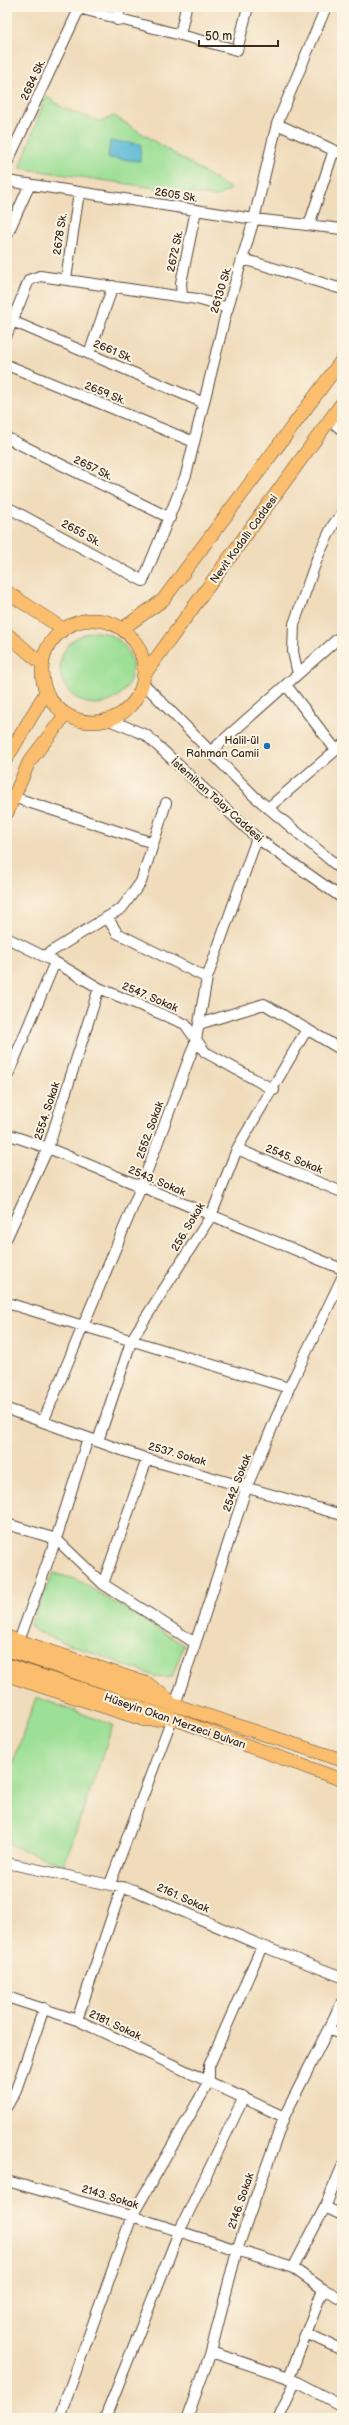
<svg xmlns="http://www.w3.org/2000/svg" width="349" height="2425" font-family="'Balsamiq Sans',sans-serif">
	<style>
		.green { fill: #9cdf96; stroke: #6c845a }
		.water { fill: #58b9d7; stroke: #4a727a }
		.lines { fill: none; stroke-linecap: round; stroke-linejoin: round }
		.minor-casing { stroke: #564536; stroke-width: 12 }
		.major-casing { stroke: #564536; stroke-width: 14 }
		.minor { stroke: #fff; stroke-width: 10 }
		.major { stroke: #fabe6e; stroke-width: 13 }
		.poi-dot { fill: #1f6fb2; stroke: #fcf5e5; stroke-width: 1.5 }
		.labels { text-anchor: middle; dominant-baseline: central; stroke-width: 4; stroke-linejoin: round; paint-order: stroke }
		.street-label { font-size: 11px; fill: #3b2a1e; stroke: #fcf5e5 }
		.poi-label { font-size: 11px; fill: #3b2a1e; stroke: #fcf5e5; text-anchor: end }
	</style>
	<rect width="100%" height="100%" fill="#fcf5e5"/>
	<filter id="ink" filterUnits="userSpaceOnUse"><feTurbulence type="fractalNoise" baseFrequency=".025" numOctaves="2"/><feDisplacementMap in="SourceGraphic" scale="8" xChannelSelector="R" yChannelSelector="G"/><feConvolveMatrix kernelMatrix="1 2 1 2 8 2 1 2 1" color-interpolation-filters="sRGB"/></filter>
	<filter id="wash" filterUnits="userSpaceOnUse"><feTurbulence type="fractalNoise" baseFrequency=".012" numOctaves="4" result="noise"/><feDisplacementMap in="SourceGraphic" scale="16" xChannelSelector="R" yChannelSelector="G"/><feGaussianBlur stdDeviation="0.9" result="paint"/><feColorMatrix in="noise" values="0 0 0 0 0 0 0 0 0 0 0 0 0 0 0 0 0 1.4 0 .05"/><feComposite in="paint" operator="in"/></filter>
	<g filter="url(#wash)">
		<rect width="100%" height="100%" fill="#f0dcbb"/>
		<!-- green -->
		<path class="green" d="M 46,96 L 63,108 L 101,122 L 114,116 L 231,189 L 216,197 L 20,168 Z
			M60 668a36 36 0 1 1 72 0a36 36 0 1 1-72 0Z
			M 53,1573 L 78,1580 L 184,1645 L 172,1677 L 160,1678 L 37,1632 L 30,1625 Z
			M 36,1697 L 113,1725 L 64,1865 L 7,1844 L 7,1780 Z"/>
		<!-- water -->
		<path class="water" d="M 110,141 L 141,144 L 140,161 L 108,158 Z"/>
	</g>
	<g filter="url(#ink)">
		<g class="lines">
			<defs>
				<path id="minor" d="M 75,7 L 237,50 L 248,7
					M 117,20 L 121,7
					M 180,35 L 186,7
					M 277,124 L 342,154
					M 7,163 L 80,7
					M 7,181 L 254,219 L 342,229
					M 309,225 L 334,150
					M 7,235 L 30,184
					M 243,259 L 342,289
					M 66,279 L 79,192
					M 182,296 L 181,283 L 196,210
					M 12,321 L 204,403
					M 7,334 L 29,280 L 40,276 L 197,299 L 228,308
					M 89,354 L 113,286
					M 7,365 L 194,442
					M 330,420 L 342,430
					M 7,438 L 170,518
					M 7,507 L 143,581 L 186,475 L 225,317 L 254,219 L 277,124 L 326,7
					M 298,674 L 293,652 L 294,624 L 318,556 L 333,525 L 342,513
					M 142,682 L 254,796 L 342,870
					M 286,685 L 336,750
					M 109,720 L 146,735 L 257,838 L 342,898
					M 210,752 L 342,635
					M 13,797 L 153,843
					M 268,808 L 342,745
					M 107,917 L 117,933 L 207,978
					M 7,938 L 55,962 L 99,988 L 185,1024 L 205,1052 L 274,1090
					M 44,956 L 122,908 L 141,882 L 166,803
					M 199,1024 L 264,1004 L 342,1050
					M 7,1077 L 55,962
					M 7,1134 L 48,1148 L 342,1269
					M 237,1149 L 342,1192
					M 7,1237 L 48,1148 L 99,988
					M 7,1303 L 289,1388
					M 7,1409 L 147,1459 L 342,1515
					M 43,1422 L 141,1187 L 196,1040 L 207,978 L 257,838
					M 98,1441 L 132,1339 L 211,1216 L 237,1149 L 307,1029
					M 7,1524 L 56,1539 L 103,1584 L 195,1643
					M 103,1584 L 147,1459
					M 19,1641 L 56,1539 L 88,1438
					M 175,1705 L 247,1486 L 289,1388 L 342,1278
					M 7,1863 L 134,1890 L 262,1946 L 342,1977
					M 110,1884 L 172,1718
					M 7,1997 L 77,2020 L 284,2117
					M 77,2020 L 122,1887
					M 329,2029 L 342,2035
					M 7,2106 L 16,2090 L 44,2008
					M 7,2181 L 132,2216 L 293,2268 L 323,2289 L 342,2299
					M 325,2207 L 342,2215
					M 293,2268 L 325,2207 L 342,2167
					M 306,2333 L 342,2350
					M 211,2352 L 289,2378 L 342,2406
					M 289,2378 L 323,2289
					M 59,2418 L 132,2216 L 209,2082 L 209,2066 L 262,1946
					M 105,2418 L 179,2232 L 244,2097
					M 187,2418 L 211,2352 L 237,2250 L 284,2117 L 342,2002
					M 279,2418 L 295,2382"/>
				<path id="major" d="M 7,592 L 63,629
					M42 671a51 51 0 1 1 102 0a51 51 0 1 1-102 0Z
					M 122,629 L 163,600 L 342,360
					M 7,634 L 42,664
					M 144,675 L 342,403
					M 7,758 L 46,692
					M 7,813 L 29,762 L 66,714
					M 7,1637 L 148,1684 L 169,1700
					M 7,1650 L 342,1760
					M 7,1665 L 172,1718 L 342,1780
					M 7,1675 L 145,1720 L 162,1719"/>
			</defs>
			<!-- minor casing -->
			<use href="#minor" class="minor-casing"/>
			<!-- major casing -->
			<use href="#major" class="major-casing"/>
			<!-- minor -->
			<use href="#minor" class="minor"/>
			<!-- major -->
			<use href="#major" class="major"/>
		</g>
	</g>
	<!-- markers -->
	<circle class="poi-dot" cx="267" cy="746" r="4"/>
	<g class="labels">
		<!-- street labels -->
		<g class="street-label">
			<text transform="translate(33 80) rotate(-65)">2684 Sk.</text>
			<text transform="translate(176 195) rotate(9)">2605 Sk.</text>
			<text transform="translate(60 234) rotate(-81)">2678 Sk.</text>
			<text transform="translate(175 251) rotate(-78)">2672 Sk.</text>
			<text transform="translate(221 290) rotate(-73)">26130 Sk.</text>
			<text transform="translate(113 351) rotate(23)">2661 Sk.</text>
			<text transform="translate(105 393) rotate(22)">2659 Sk.</text>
			<text transform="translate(93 468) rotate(26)">2657 Sk.</text>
			<text transform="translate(81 533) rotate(29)">2655 Sk.</text>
			<text transform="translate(244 539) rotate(-54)">Nevit Kodallı Caddesi</text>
			<text transform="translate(217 800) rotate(42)">İstemihan Talay Caddesi</text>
			<text transform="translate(150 997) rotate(23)">2547. Sokak</text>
			<text transform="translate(47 1111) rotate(-72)">2554. Sokak</text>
			<text transform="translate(150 1130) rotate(-70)">2552. Sokak</text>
			<text transform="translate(294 1159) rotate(22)">2545. Sokak</text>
			<text transform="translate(157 1181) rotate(23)">2543. Sokak</text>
			<text transform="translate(188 1227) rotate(-59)">256. Sokak</text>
			<text transform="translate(177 1454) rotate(16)">2537. Sokak</text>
			<text transform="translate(237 1483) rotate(-69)">2542. Sokak</text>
			<text transform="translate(175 1721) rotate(19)">Hüseyin Okan Merzeci Bulvarı</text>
			<text transform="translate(183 1898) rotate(24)">2161. Sokak</text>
			<text transform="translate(115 2025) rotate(25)">2181. Sokak</text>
			<text transform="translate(110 2197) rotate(17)">2143. Sokak</text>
			<text transform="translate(241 2201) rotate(-71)">2146. Sokak</text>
		</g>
		<!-- poi labels -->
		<g class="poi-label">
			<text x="259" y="740">Halil-ül<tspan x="259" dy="13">Rahman Camii</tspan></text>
		</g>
	</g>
	<!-- margin -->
	<rect width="349" height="2425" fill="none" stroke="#fcf5e5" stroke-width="24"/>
	<!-- scale -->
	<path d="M199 40v6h79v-6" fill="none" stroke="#3b2a1e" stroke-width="2"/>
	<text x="205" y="40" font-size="12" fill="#3b2a1e" stroke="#fcf5e5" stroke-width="3" paint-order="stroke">50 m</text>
</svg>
